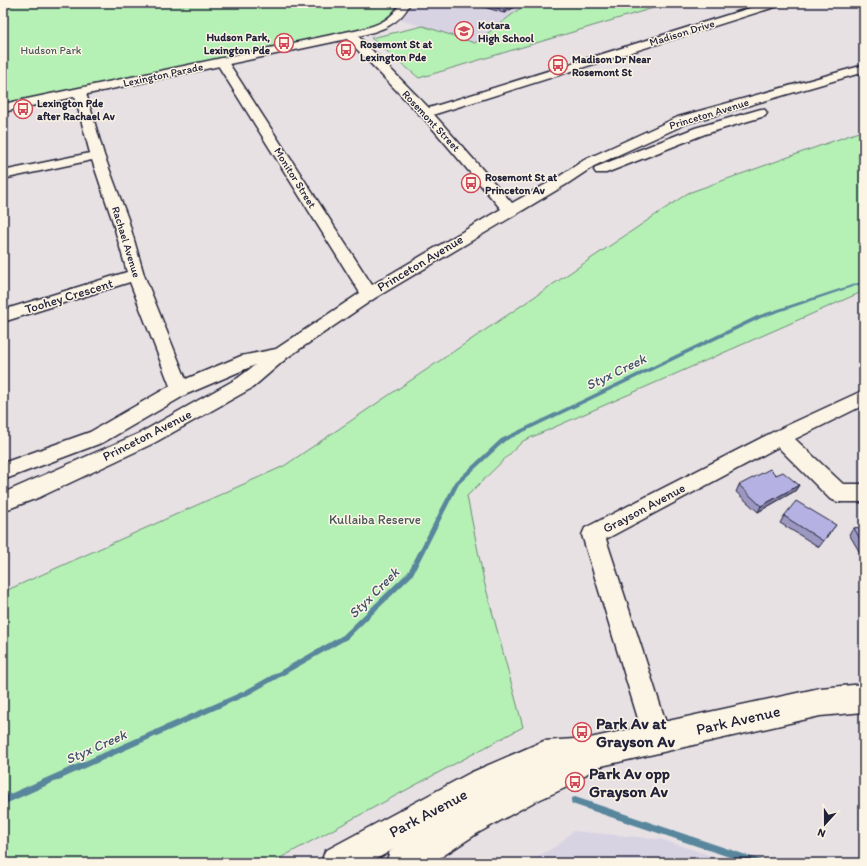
<svg xmlns="http://www.w3.org/2000/svg" width="867" height="866" font-family="Itim,sans-serif">
	<style>
		.built { fill: #d8d3e3 }
		.green { fill: #b5f0b4; stroke: #6c8978 }
		.lines { fill: none; stroke-linecap: round; stroke-linejoin: round }
		.stream { fill: #59869c; fill-rule: evenodd }
		.minor-casing { stroke: #22223b; stroke-width: 3 }
		.major-casing { stroke: #22223b; stroke-width: 3 }
		.minor { fill: #fcf5e5; fill-rule: evenodd }
		.major { fill: #fcf5e5; fill-rule: evenodd }
		.wall { fill: #9c98c2; stroke: #22223b }
		.shaded-wall { fill: #7f7c9e; stroke: #22223b }
		.building { fill: #b5b1e2; stroke: #22223b }
		.labels { text-anchor: middle; dominant-baseline: central; stroke-width: 3; stroke-linejoin: round; paint-order: stroke }
		.far-poi-label { font-size: 11px; font-weight: bold; fill: #22223b; stroke: #fcf5e5; text-anchor: start }
		.far-street-label { font-size: 11px; fill: #22223b; stroke: #fcf5e5 }
		.far-park-label { font-size: 11px; fill: #475659; stroke: #fcf5e5 }
		.street-label { font-size: 13px; fill: #22223b; stroke: #fcf5e5 }
		.park-label { font-size: 13px; fill: #475659; stroke: #fcf5e5 }
		.water-label { font-size: 14px; font-style: italic; fill: #3d546c; stroke: #fcf5e5 }
		.near-street-label { font-size: 16px; fill: #22223b; stroke: #fcf5e5 }
		.near-poi-label { font-size: 16px; font-weight: bold; fill: #22223b; stroke: #fcf5e5; text-anchor: start }
	</style>
	<rect width="100%" height="100%" fill="#e7e1e4"/>
	<filter id="ink" filterUnits="userSpaceOnUse"><feTurbulence type="fractalNoise" baseFrequency=".025" numOctaves="2"/><feDisplacementMap in="SourceGraphic" scale="8" xChannelSelector="R" yChannelSelector="G"/><feConvolveMatrix kernelMatrix="1 2 1 2 8 2 1 2 1" color-interpolation-filters="sRGB"/></filter>
	<g filter="url(#ink)">
		<!-- built -->
		<path class="built" d="M 405,3 L 527,3 L 475,43 L 395,18 Z
			M 573,831 L 660,839 L 734,863 L 526,863 L 558,845 Z"/>
		<!-- green -->
		<path class="green" d="M 19,3 L 401,3 L 403,12 L 372,30 L 3,107 L 3,9 Z
			M 527,3 L 670,3 L 419,78 L 371,38 L 423,26 L 475,43 Z
			M 864,130 L 864,291 L 523,441 L 467,496 L 484,581 L 523,727 L 271,863 L 3,863 L 3,592 L 284,466 L 688,193 Z"/>
		<g class="lines">
			<!-- stream -->
			<path class="stream" d="M 864,281 L 864,283 L 761,318 L 505,441 L 459,484 L 412,576 L 347,639 L 248,695 L 3,805 L 3,797 L 244,691 L 343,635 L 408,572 L 455,482 L 501,439 L 757,316 Z
				M 575,797 L 758,859 L 761,860 L 762,863 L 747,863 L 575,805 L 572,804 L 571,801 L 572,798 Z"/>
			<defs>
				<path id="minor" d="M 400,3 L 410,3 C 399,28 374,32 350,38 L 345,35 L 346,33 C 367,28 391,24 400,3 Z
					M 222,59 L 228,62 L 372,285 L 501,209 L 422,116 L 420,113 L 422,110 L 430,110 L 512,203 L 557,178 L 584,160 L 678,117 L 864,65 L 864,72 L 688,123 L 594,166 L 567,184 L 375,298 L 288,357 L 252,388 L 154,443 L 40,497 L 3,511 L 3,493 L 140,433 L 238,378 L 255,365 L 187,394 L 104,442 L 3,480 L 3,463 L 90,432 L 170,386 L 130,282 L 3,322 L 3,310 L 127,272 L 112,219 L 92,160 L 3,179 L 3,171 L 90,153 L 74,93 L 76,90 L 84,90 L 86,93 L 104,155 L 128,219 L 144,275 L 186,379 L 241,356 L 276,349 L 360,293 L 216,62 Z
					M 761,109 L 765,110 L 767,113 L 765,116 L 705,134 L 606,173 L 596,173 L 594,170 L 596,167 L 695,128 Z
					M 864,390 L 864,405 L 795,439 L 843,484 L 864,484 L 864,502 L 838,502 L 830,499 L 778,447 L 606,539 L 671,738 L 667,748 L 657,752 L 647,748 L 582,535 L 585,528 L 773,432 Z"/>
				<path id="major" d="M 766,3 L 783,3 L 781,5 L 426,117 L 421,116 L 347,39 L 3,112 L 3,104 L 350,31 L 354,32 L 429,108 Z
					M 864,684 L 864,712 L 820,716 L 597,767 L 565,788 L 532,803 L 478,833 L 432,863 L 386,863 L 390,851 L 394,849 L 369,863 L 321,863 L 325,851 L 470,773 L 544,741 L 590,738 L 820,688 Z"/>
			</defs>
			<!-- minor casing -->
			<use href="#minor" class="minor-casing"/>
			<!-- major casing -->
			<use href="#major" class="major-casing"/>
			<!-- minor -->
			<use href="#minor" class="minor"/>
			<!-- major -->
			<use href="#major" class="major"/>
		</g>
		<!-- wall -->
		<path class="wall" d="M 474,3 L 522,3 L 504,13 L 474,4 Z
			M 776,475 L 799,485 L 795,491 L 758,512 L 736,492 L 739,485 Z
			M 784,516 L 836,525 L 819,547 L 780,523 Z
			M 864,527 L 864,558 L 863,558 L 849,534 L 854,528 Z"/>
		<!-- shaded-wall -->
		<path class="shaded-wall" d="M 517,3 L 522,3 L 504,13 L 504,10 Z
			M 799,485 L 795,491 L 758,512 L 761,506 Z"/>
		<!-- building -->
		<path class="building" d="M 479,3 L 517,3 L 504,10 Z
			M 770,469 L 776,475 L 783,472 L 799,485 L 761,506 L 739,485 Z
			M 796,501 L 836,525 L 823,541 L 784,516 Z
			M 864,527 L 864,546 L 854,528 Z"/>
	</g>
	<!-- icons -->
	<defs>
		<symbol id="school-ring" viewBox="-11 -11 22 22"><circle r="9.5" fill="#fcf5e5" stroke="#d1495b" stroke-width="1.5"/><path d="M0-5L7-2L0 1L-7-2ZM-4 1L0 2.5L4 1V4Q0 6-4 4Z" fill="#d1495b"/></symbol>
		<symbol id="bus-ring" viewBox="-11 -11 22 22"><circle r="9.5" fill="#fcf5e5" stroke="#d1495b" stroke-width="1.5"/><path d="M-5-6H5V4H4V6H2V4H-2V6H-4V4H-5ZM-3.5-4V0h7V-4ZM-3.5 1.2v1.5H-2V1.2ZM2 1.2v1.5H3.5V1.2Z" fill="#d1495b"/></symbol>
	</defs>
	<g fill-rule="evenodd">
		<use href="#school-ring" x="453" y="20" width="22" height="22"/>
		<use href="#bus-ring" x="273" y="32" width="22" height="22"/>
		<use href="#bus-ring" x="335" y="39" width="22" height="22"/>
		<use href="#bus-ring" x="547" y="54" width="22" height="22"/>
		<use href="#bus-ring" x="12" y="98" width="22" height="22"/>
		<use href="#bus-ring" x="460" y="172" width="22" height="22"/>
		<use href="#bus-ring" x="571" y="721" width="22" height="22"/>
		<use href="#bus-ring" x="564" y="771" width="22" height="22"/>
	</g>
	<g class="labels">
		<!-- far-poi labels -->
		<g class="far-poi-label">
			<text x="478" y="25">Kotara<tspan x="478" dy="13">High School</tspan></text>
			<text x="270" y="37" text-anchor="end">Hudson Park,<tspan x="270" dy="13">Lexington Pde</tspan></text>
			<text x="360" y="44">Rosemont St at<tspan x="360" dy="13">Lexington Pde</tspan></text>
			<text x="572" y="59">Madison Dr Near<tspan x="572" dy="13">Rosemont St</tspan></text>
			<text x="37" y="103">Lexington Pde<tspan x="37" dy="13">after Rachael Av</tspan></text>
			<text x="485" y="177">Rosemont St at<tspan x="485" dy="13">Princeton Av</tspan></text>
		</g>
		<!-- far-street labels -->
		<g class="far-street-label">
			<text transform="translate(682 33) rotate(-17)">Madison Drive</text>
			<text transform="translate(163 75) rotate(-12)">Lexington Parade</text>
			<text transform="translate(709 114) rotate(-17)">Princeton Avenue</text>
			<text transform="translate(431 121) rotate(47)">Rosemont Street</text>
			<text transform="translate(295 178) rotate(58)">Monitor Street</text>
			<text transform="translate(126 242) rotate(73)">Rachael Avenue</text>
		</g>
		<!-- far-park labels -->
		<g class="far-park-label">
			<text x="51" y="50">Hudson Park</text>
		</g>
		<!-- street labels -->
		<g class="street-label">
			<text transform="translate(420 263) rotate(-31)">Princeton Avenue</text>
			<text transform="translate(69 296) rotate(-17)">Toohey Crescent</text>
			<text transform="translate(147 435) rotate(-27)">Princeton Avenue</text>
			<text transform="translate(644 508) rotate(-28)">Grayson Avenue</text>
		</g>
		<!-- park labels -->
		<g class="park-label">
			<text x="375" y="519">Kullaiba Reserve</text>
		</g>
		<!-- water labels -->
		<g class="water-label">
			<text transform="translate(616 372) rotate(-26)">Styx Creek</text>
			<text transform="translate(374 593) rotate(-45)">Styx Creek</text>
			<text transform="translate(96 747) rotate(-24)">Styx Creek</text>
		</g>
		<!-- near-street labels -->
		<g class="near-street-label">
			<text transform="translate(738 720) rotate(-13)">Park Avenue</text>
			<text transform="translate(428 813) rotate(-28)">Park Avenue</text>
		</g>
		<!-- near-poi labels -->
		<g class="near-poi-label">
			<text x="596" y="723">Park Av at<tspan x="596" dy="18">Grayson Av</tspan></text>
			<text x="589" y="773">Park Av opp<tspan x="589" dy="18">Grayson Av</tspan></text>
		</g>
	</g>
	<!-- margin -->
	<rect width="867" height="866" fill="none" stroke="#fcf5e5" stroke-width="16"/>
	<rect x="8" y="8" width="851" height="850" fill="none" stroke="#22223b" stroke-width="1.5" filter="url(#ink)"/>
	<!-- north arrow -->
	<g transform="translate(825 824) rotate(201)" stroke="#fcf5e5" stroke-width="3" paint-order="stroke">
	<path d="M0-3L7 15L0 10L-7 15Z" fill="#22223b"/>
	<text y="-6" font-size="11" font-weight="bold" text-anchor="middle" fill="#22223b">N</text>
	</g>
</svg>
